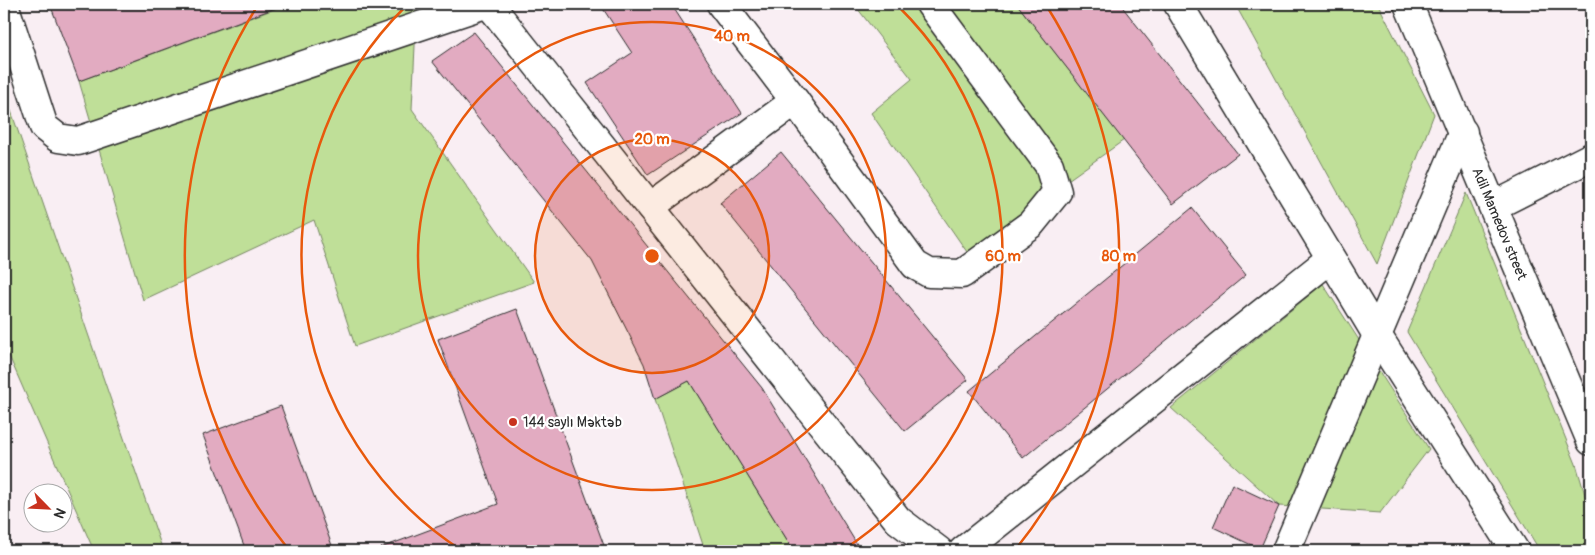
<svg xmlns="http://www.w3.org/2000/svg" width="1595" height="555" font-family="Pangolin,sans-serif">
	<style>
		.green { fill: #bfdf98; stroke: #758562 }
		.building { fill: #e2abc1; stroke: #2b2b2b }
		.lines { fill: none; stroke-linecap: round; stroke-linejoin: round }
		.minor-casing { stroke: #2b2b2b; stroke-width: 31 }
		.minor { stroke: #fff; stroke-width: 28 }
		.ring { fill: none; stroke: #e8590c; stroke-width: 2.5 }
		.poi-dot { fill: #c8321e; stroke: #fff; stroke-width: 2 }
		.labels { text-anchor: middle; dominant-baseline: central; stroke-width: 4.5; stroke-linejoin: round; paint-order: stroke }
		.street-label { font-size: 14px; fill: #2b2b2b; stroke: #fff }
		.poi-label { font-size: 14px; fill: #2b2b2b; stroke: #fff; text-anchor: start }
		.centre { fill: #e8590c; stroke: #fff; stroke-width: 2.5 }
		.ring-label { font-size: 15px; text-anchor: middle; font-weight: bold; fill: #e8590c; stroke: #fff; stroke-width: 4.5; stroke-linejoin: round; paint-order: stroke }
	</style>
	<rect width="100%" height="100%" fill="#f9eef3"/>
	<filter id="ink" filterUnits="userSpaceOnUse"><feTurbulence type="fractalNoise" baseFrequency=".02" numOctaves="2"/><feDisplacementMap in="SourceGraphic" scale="10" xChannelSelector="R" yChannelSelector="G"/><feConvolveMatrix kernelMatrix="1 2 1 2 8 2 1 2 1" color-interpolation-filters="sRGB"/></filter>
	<g filter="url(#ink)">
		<!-- green -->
		<path class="green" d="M 288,4 L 417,4 L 412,109 L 534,282 L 355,346 L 314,220 L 143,300 L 79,81 Z
			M 854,4 L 1017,4 L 1124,140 L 967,252 L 871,113 L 912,79 Z
			M 1235,4 L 1378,4 L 1434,114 L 1377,264 Z
			M 4,103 L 9,105 L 163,551 L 94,551 L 6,349 L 4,348 Z
			M 1466,193 L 1576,464 L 1591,515 L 1591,551 L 1540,551 L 1407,332 Z
			M 1323,284 L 1429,449 L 1380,513 L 1279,506 L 1171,408 Z
			M 689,381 L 794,551 L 705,551 L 655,399 Z"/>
		<!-- building -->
		<path class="building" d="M 50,4 L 278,4 L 278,7 L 79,81 Z
			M 600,4 L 671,4 L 742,113 L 648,175 L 587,83 L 632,53 Z
			M 1017,4 L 1120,4 L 1238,154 L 1173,204 Z
			M 474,32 L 762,388 L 861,551 L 794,551 L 689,381 L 655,399 L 644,364 L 592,261 L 432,61 Z
			M 781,152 L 968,380 L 905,431 L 720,203 Z
			M 1192,208 L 1246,275 L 1023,458 L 969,391 Z
			M 517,309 L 606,551 L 382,551 L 381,548 L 498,504 L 438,339 Z
			M 281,406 L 334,551 L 246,551 L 203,435 Z
			M 1232,484 L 1279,506 L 1260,549 L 1213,527 Z"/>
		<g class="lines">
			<defs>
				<g id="minor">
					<path d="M 4,4 L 44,127 L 58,138 L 78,141 L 485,4"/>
					<path d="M 489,4 L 898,520 L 939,551"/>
					<path d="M 721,4 L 795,101 L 915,265 L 929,273 L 962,274 L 1031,224 L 1057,192 L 1049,165 L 930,4"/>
					<path d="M 1178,4 L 1377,335 L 1515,551"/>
					<path id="s1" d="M 1408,4 L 1591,441"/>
					<path d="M 1494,206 L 1591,157"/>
					<path d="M 650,207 L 795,101"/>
					<path d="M 963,551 L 1330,259"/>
					<path d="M 1286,551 L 1463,132"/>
				</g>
			</defs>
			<!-- minor casing -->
			<use href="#minor" class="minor-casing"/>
			<!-- minor -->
			<use href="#minor" class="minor"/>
		</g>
	</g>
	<!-- distance rings -->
	<circle cx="652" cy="256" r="117" fill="#e8590c" fill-opacity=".12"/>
	<g class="ring">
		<circle cx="652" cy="256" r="117"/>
		<circle cx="652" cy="256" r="234"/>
		<path d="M461 550A351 351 0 0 1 406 6M898 6A351 351 0 0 1 843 550"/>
		<path d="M289 550A467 467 0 0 1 258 5M1046 5A467 467 0 0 1 1015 550"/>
	</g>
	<!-- markers -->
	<circle class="poi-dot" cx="513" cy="422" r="5"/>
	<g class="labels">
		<!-- street labels -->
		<g class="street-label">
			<text stroke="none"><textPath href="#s1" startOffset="238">Adil Mamedov street</textPath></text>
		</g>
		<!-- poi labels -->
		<g class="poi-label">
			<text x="523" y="422">144 saylı Məktəb</text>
		</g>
	</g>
	<circle cx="652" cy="256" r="8" class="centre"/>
	<g class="ring-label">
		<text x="732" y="41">40 m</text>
		<text x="652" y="144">20 m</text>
		<text x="1003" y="261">60 m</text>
		<text x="1119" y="261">80 m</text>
	</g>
	<!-- margin -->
	<rect width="1595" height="555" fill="none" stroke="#fff" stroke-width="20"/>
	<rect x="10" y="10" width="1575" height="535" fill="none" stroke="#2b2b2b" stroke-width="2" filter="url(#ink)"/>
	<!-- north arrow -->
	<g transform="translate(48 508) rotate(114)"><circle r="24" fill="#ffffff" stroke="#aaaaaa"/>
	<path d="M0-4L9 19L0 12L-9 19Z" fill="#c8321e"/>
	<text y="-8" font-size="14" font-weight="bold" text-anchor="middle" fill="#2b2b2b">N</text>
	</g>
</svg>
